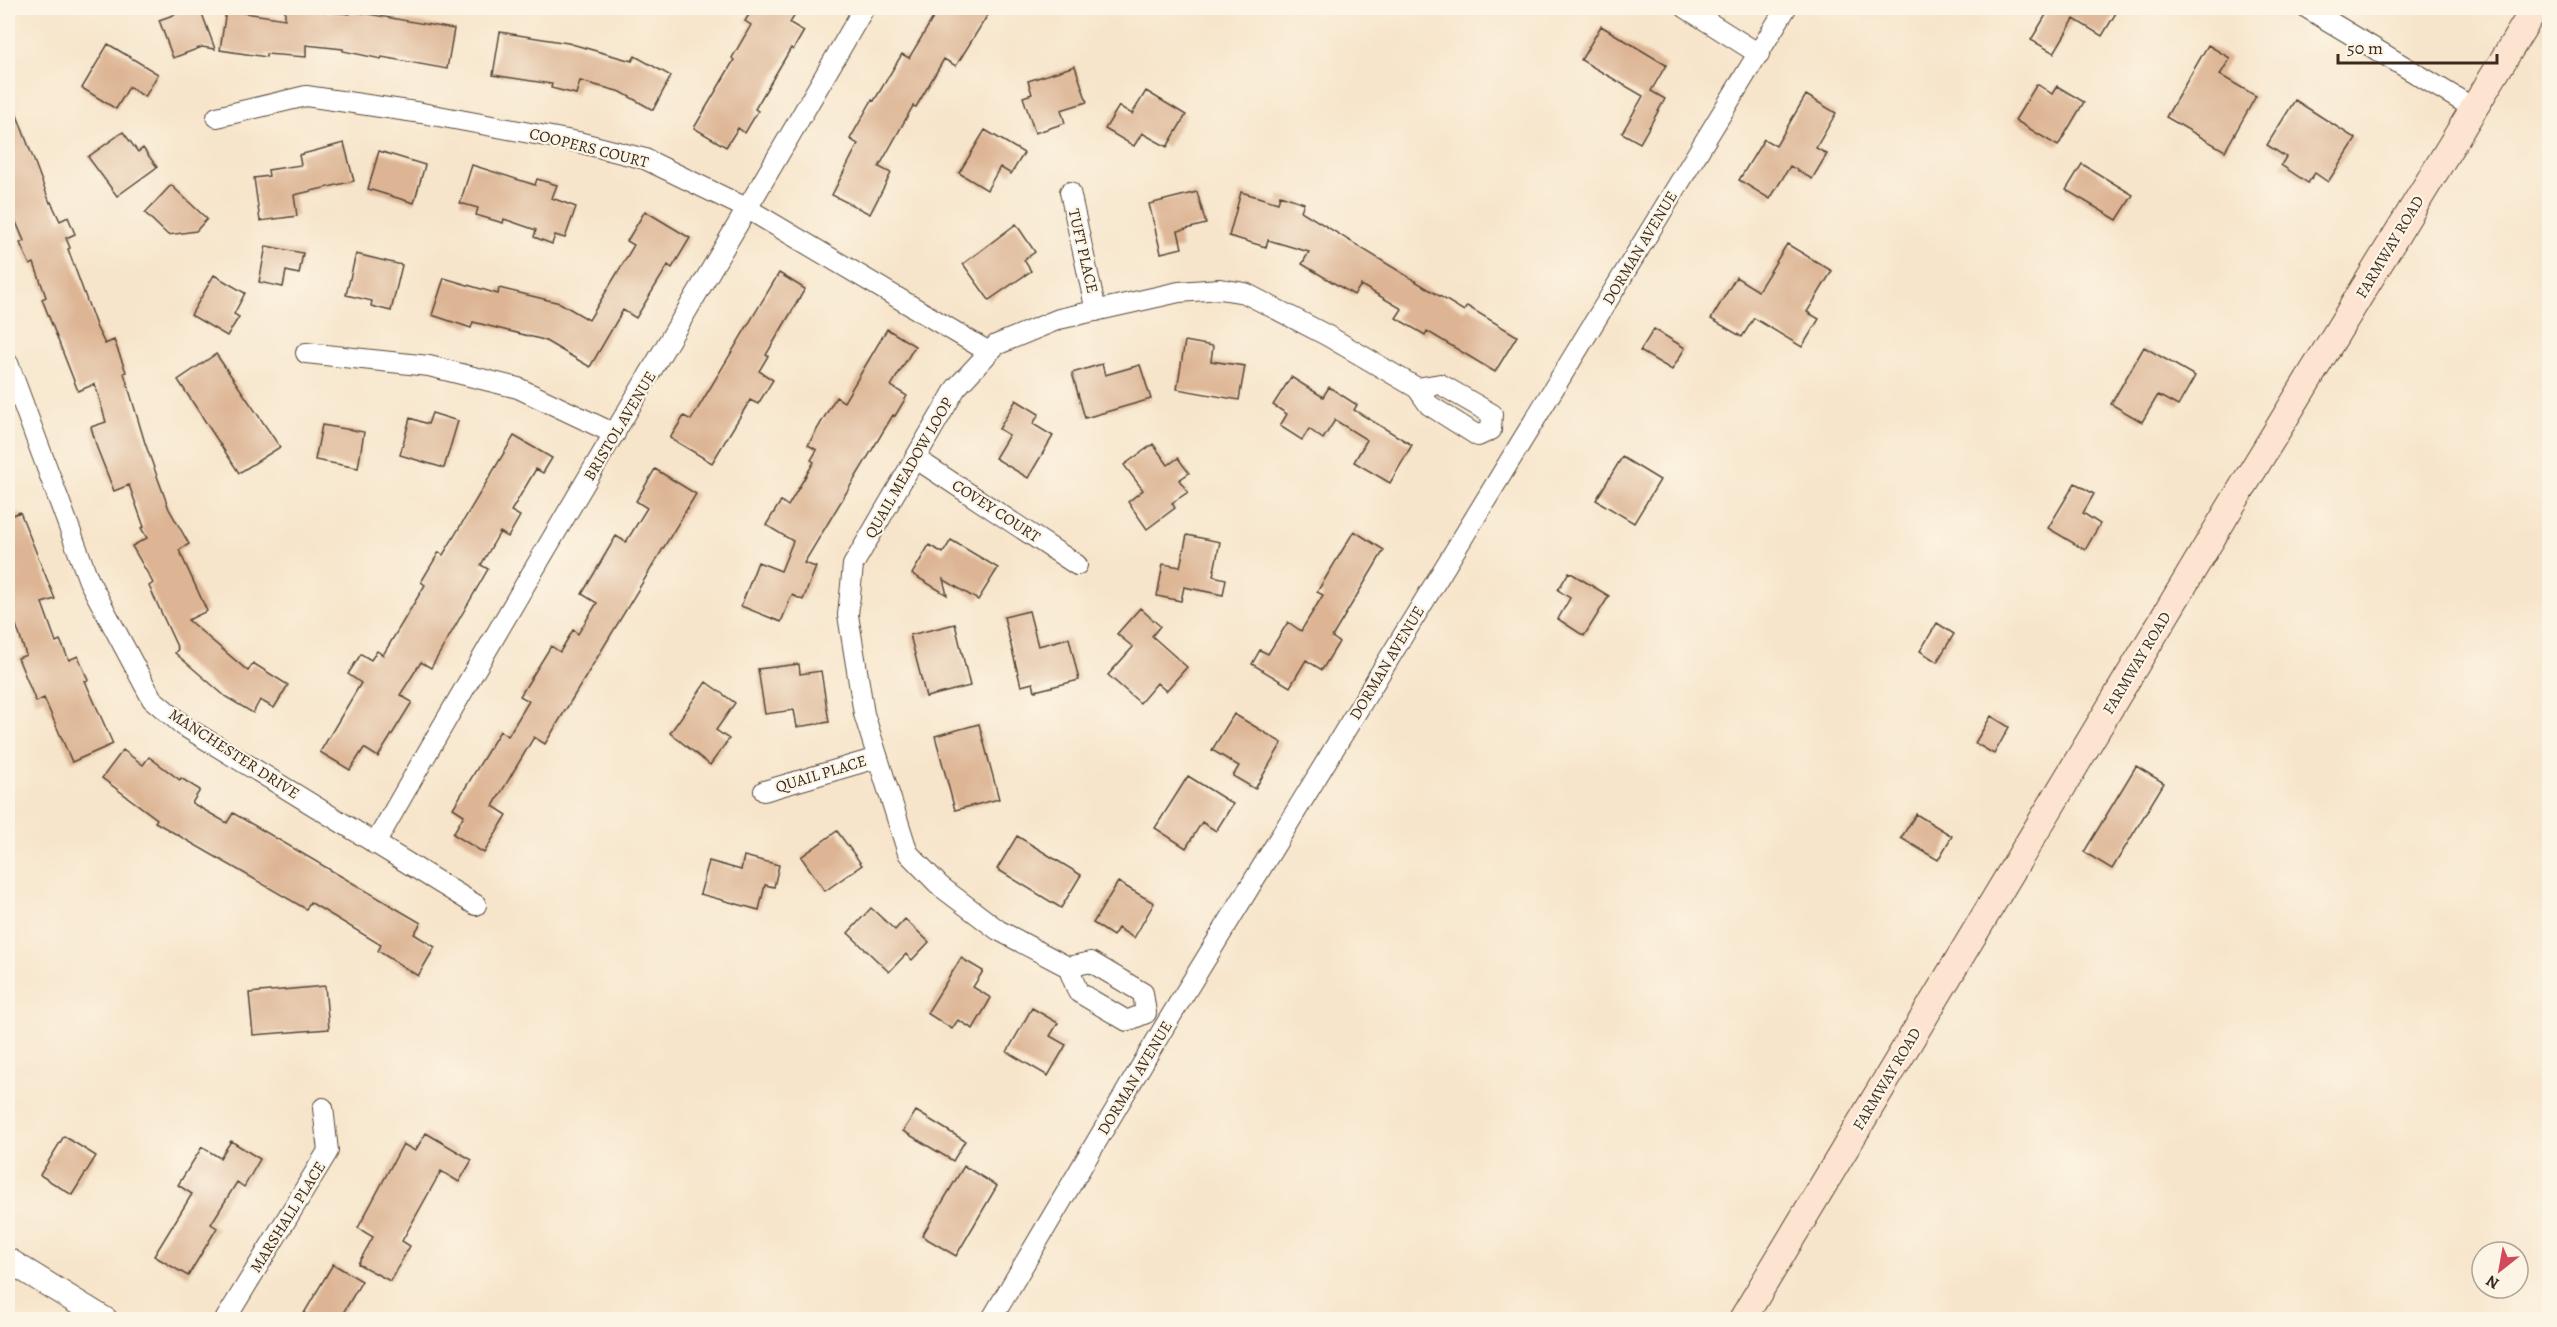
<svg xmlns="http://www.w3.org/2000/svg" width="2557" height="1327" font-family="Alegreya,serif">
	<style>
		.building { fill: #ddb594 }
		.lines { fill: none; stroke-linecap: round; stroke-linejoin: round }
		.minor-casing { stroke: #574638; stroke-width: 22 }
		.tertiary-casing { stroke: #574638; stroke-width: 26 }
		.secondary-casing { stroke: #574638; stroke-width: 29 }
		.minor { stroke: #fff; stroke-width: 20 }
		.tertiary { stroke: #fff; stroke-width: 24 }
		.secondary { stroke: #fde4d0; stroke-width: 27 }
		.labels { text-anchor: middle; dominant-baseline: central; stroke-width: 4.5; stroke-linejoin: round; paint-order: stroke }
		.street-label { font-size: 16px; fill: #3b2a1e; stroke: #fcf5e5 }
	</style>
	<rect width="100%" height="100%" fill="#fcf5e5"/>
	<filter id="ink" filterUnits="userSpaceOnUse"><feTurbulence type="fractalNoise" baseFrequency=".0167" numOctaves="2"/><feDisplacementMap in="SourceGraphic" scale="12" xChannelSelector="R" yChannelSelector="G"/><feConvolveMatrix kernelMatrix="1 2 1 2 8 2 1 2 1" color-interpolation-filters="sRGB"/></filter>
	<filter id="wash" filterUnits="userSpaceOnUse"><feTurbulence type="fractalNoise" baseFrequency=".008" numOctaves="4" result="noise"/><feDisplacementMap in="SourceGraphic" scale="24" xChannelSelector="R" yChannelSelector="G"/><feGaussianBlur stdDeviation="1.35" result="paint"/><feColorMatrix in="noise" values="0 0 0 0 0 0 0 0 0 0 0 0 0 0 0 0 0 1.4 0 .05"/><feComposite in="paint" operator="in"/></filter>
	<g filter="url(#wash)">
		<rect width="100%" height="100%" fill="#f7e5cb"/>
		<g id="blocks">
			<!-- building -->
			<path class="building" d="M 193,8 L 200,8 L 215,49 L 202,47 L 173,58 L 159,20 Z
				M 285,8 L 350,14 L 351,11 L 454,29 L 447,69 L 382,57 L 381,59 L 343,51 L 343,49 L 306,45 L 306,57 L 266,54 L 266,57 L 220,50 L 226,10 L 285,19 Z
				M 753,8 L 799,8 L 790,23 L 804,31 L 793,50 L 791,48 L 755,109 L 758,111 L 745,133 L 738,128 L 726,147 L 694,128 L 734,60 L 732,58 L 751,25 L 745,21 Z
				M 939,8 L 992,8 L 956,66 L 944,59 L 916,107 L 913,106 L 879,167 L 891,173 L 870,214 L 832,195 L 858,144 L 850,139 L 872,100 L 874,101 L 902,54 L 909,58 Z
				M 2050,8 L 2119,8 L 2102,36 L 2074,19 L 2054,53 L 2031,40 Z
				M 1601,26 L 1666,65 L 1651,91 L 1665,99 L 1640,143 L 1622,133 L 1643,96 L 1581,60 Z
				M 500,32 L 568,43 L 632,61 L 635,56 L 671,76 L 653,110 L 621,92 L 580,81 L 576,94 L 551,88 L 552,84 L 493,75 Z
				M 108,44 L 158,74 L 145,97 L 129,87 L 116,109 L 82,88 Z
				M 2208,45 L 2230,58 L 2220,75 L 2256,96 L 2225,151 L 2166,117 Z
				M 1075,66 L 1087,102 L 1061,110 L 1065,123 L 1035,133 L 1023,97 L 1032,94 L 1028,81 Z
				M 2037,84 L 2052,94 L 2057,86 L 2084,102 L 2058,146 L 2015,120 Z
				M 1146,91 L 1186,115 L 1167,147 L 1142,133 L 1134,146 L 1105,129 L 1119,106 L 1132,114 Z
				M 8,94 L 9,94 L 50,203 L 51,202 L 60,221 L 68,217 L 75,234 L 66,238 L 70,248 L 68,249 L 97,328 L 105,344 L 114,340 L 126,372 L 124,373 L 145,443 L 169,509 L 189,544 L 179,550 L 207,611 L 188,620 L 248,671 L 253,663 L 288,685 L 274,708 L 260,700 L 253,713 L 226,697 L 175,653 L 178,649 L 149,586 L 153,583 L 132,546 L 147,538 L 141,528 L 144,527 L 129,485 L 114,491 L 97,448 L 91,427 L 106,422 L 95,384 L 78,391 L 42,299 L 46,297 L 34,263 L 30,265 L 20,243 L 24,241 L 8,203 Z
				M 1806,95 L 1836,113 L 1816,148 L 1827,154 L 1812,179 L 1790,166 L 1770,199 L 1739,180 L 1764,139 L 1776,146 Z
				M 2295,100 L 2356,139 L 2328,182 L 2315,173 L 2308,183 L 2281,165 L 2286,157 L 2267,145 Z
				M 985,130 L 1024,153 L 1011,174 L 1000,167 L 987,190 L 959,173 Z
				M 123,132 L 138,152 L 143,148 L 157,167 L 117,196 L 88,157 Z
				M 344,143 L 354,181 L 294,195 L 297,216 L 260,221 L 254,178 L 269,176 L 268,170 L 301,165 L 299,155 Z
				M 379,151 L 425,165 L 414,203 L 368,189 Z
				M 2082,164 L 2133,195 L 2117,220 L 2066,190 Z
				M 472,165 L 535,185 L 537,179 L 557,185 L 552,198 L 576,207 L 565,238 L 555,235 L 552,244 L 534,237 L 536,230 L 504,219 L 503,223 L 476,215 L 478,208 L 460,203 Z
				M 171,185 L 207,219 L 196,231 L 168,235 L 145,213 Z
				M 1197,192 L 1206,224 L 1178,231 L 1182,248 L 1161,253 L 1149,204 Z
				M 1241,192 L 1278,203 L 1280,195 L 1304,203 L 1301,211 L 1464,311 L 1467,306 L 1517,336 L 1495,372 L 1427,331 L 1425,335 L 1396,318 L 1402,309 L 1361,285 L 1354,295 L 1302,264 L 1309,252 L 1268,240 L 1266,247 L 1229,236 Z
				M 645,211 L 690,238 L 672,268 L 668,265 L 636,318 L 623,310 L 590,367 L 544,340 L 473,322 L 471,328 L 432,315 L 444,278 L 498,294 L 499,288 L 560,303 L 589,320 L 634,245 L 627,241 Z
				M 1016,224 L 1035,252 L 1024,260 L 1031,271 L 989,300 L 963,264 Z
				M 1787,244 L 1832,271 L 1807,312 L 1819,319 L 1802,347 L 1754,318 L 1742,337 L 1711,319 L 1736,277 L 1758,291 Z
				M 266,246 L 303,253 L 299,274 L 286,271 L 283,287 L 259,282 Z
				M 356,254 L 402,265 L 391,311 L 371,306 L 372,301 L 346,295 Z
				M 779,273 L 805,289 L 766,355 L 768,356 L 759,371 L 773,380 L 758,404 L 750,400 L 712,463 L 670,438 L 684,416 L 691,420 Z
				M 214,275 L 245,293 L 234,314 L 239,317 L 227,336 L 191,315 Z
				M 887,329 L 915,346 L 891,386 L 907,396 L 895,416 L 893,415 L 804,563 L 816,567 L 803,600 L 792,595 L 781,622 L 741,606 L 758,562 L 781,571 L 793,541 L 766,525 L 781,501 L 788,506 L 814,462 L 811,460 L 817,450 L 808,445 L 836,397 L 844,402 Z
				M 1654,329 L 1685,348 L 1672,370 L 1640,351 Z
				M 1185,341 L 1213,346 L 1211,361 L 1245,366 L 1239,400 L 1177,389 Z
				M 2144,347 L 2195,376 L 2178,406 L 2158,395 L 2142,422 L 2111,404 Z
				M 216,354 L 280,447 L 239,473 L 178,380 Z
				M 1102,364 L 1105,375 L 1140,365 L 1151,399 L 1085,418 L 1072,373 Z
				M 1291,377 L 1323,397 L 1329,387 L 1357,405 L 1354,410 L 1412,445 L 1390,483 L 1354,462 L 1367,440 L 1335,420 L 1323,439 L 1309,429 L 1302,440 L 1280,426 L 1287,414 L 1273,405 Z
				M 1016,400 L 1039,414 L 1033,424 L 1053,436 L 1028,478 L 995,458 L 1009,435 L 999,429 Z
				M 432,413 L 458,421 L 444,468 L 400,455 L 410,418 L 428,424 Z
				M 322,425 L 364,432 L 358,468 L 315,460 Z
				M 514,436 L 552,458 L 543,473 L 536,469 L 511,511 L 520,516 L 508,537 L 500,532 L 481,565 L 488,569 L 431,668 L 421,662 L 400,695 L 412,702 L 378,757 L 364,748 L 350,770 L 320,752 L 361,683 L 348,674 L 361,654 L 371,660 L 377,651 L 383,655 L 425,585 L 421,582 L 439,552 L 443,555 Z
				M 1153,444 L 1168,465 L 1178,458 L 1189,473 L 1179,480 L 1188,492 L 1172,503 L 1175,508 L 1147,529 L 1128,502 L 1143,490 L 1124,465 Z
				M 1622,457 L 1660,480 L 1634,523 L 1596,500 Z
				M 655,469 L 696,494 L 545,744 L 534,737 L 493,806 L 507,815 L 484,853 L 453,834 L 464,815 L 453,808 L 500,731 L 508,736 L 529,701 L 520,696 L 551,646 L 560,652 L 573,630 L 578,634 L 597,603 L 582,594 L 616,536 L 626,542 L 647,508 L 636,501 Z
				M 2075,483 L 2094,494 L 2083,513 L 2100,524 L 2085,550 L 2048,528 Z
				M 20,512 L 55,599 L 42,603 L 56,642 L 60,640 L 69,660 L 78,656 L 88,680 L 85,681 L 113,744 L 72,762 L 44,698 L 36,702 L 18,658 L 26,655 L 8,600 L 8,517 Z
				M 1354,531 L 1384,550 L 1332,637 L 1339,642 L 1322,670 L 1306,660 L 1290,687 L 1252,664 L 1260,650 L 1268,654 L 1288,622 L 1301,631 L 1323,595 L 1317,592 Z
				M 1187,535 L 1220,542 L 1213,576 L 1226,579 L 1223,595 L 1184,587 L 1181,601 L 1157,596 L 1163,564 L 1180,567 Z
				M 951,540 L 998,568 L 978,600 L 943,579 L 947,595 L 912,574 L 929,545 L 943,553 Z
				M 1569,572 L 1609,596 L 1584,636 L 1558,619 L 1570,598 L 1558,590 Z
				M 1140,608 L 1160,626 L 1152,636 L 1187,667 L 1166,691 L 1157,683 L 1140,703 L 1108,675 L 1133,647 L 1117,634 Z
				M 1029,611 L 1038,646 L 1069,638 L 1079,680 L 1035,691 L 1033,683 L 1021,686 L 1004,617 Z
				M 1937,623 L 1954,634 L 1937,662 L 1920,651 Z
				M 955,624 L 970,686 L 926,697 L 910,635 Z
				M 799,664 L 800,674 L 821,671 L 829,722 L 797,727 L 794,710 L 765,714 L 758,669 Z
				M 706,682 L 735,703 L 716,730 L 729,739 L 710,765 L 670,733 Z
				M 1234,714 L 1282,743 L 1255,789 L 1233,776 L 1239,766 L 1212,750 Z
				M 1991,716 L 2009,727 L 1994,754 L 1975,743 Z
				M 979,724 L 999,799 L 955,810 L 935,736 Z
				M 123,750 L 143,765 L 149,757 L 180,780 L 181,778 L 200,790 L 192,803 L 227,823 L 233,813 L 421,923 L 414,934 L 435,947 L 418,976 L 378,951 L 381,945 L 310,902 L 306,909 L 155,822 L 157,819 L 102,778 Z
				M 2136,766 L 2164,783 L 2112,869 L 2084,852 Z
				M 1188,776 L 1233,804 L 1216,831 L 1202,822 L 1186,848 L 1155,828 Z
				M 1916,814 L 1952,836 L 1938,860 L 1901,838 Z
				M 837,831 L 862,865 L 825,891 L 801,857 Z
				M 1017,836 L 1081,875 L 1061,908 L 997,869 Z
				M 744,856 L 779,865 L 774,887 L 765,885 L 759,910 L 700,894 L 709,861 L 741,870 Z
				M 1118,882 L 1154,903 L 1134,938 L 1118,928 L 1113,936 L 1093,923 Z
				M 871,908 L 895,930 L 905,919 L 929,942 L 912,960 L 906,954 L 889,972 L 848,933 Z
				M 961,958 L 983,971 L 973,987 L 991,998 L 973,1029 L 958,1020 L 952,1029 L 927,1013 Z
				M 325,986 L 329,1029 L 253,1035 L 249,993 Z
				M 1032,1008 L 1058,1023 L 1050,1036 L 1066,1045 L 1048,1076 L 1007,1052 Z
				M 916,1111 L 965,1141 L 953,1161 L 903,1131 Z
				M 426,1133 L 472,1160 L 459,1182 L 441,1171 L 402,1241 L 410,1246 L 390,1281 L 358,1264 L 373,1237 L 358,1228 L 403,1144 L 415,1151 Z
				M 64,1136 L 96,1156 L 72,1195 L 40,1175 Z
				M 231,1141 L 260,1159 L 244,1187 L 237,1182 L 211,1224 L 217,1228 L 188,1276 L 154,1256 L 192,1194 L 178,1185 L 202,1147 L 220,1158 Z
				M 964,1166 L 997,1186 L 956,1256 L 922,1236 Z
				M 333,1264 L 362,1281 L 339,1320 L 300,1320 Z"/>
		</g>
	</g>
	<g filter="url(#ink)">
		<use href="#blocks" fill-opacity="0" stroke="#574638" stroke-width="1.5"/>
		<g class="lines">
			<defs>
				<path id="minor" d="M 1686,8 L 1759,54
					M 2307,8 L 2475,109
					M 217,117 L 306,96 L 422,113 L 578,142 L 645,159 L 748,209 L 989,352
					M 1070,192 L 1096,311
					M 306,353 L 429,366 L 518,388 L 615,434
					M 8,363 L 89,581 L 152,699 L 184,726 L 476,905
					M 1440,384 L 1492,414 L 1491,430 L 1478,436 L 1429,405 L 1417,388 Z
					M 915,458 L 1077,565
					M 764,791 L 877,758
					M 375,844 C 534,563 703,288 864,8
					M 1091,962 L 1143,993 L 1146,1013 L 1127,1021 L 1078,992 L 1068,967 Z
					M 1068,967 L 998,930 L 940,886 L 908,853 L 864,714 L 848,615 L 853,565 L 956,388 L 996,345 L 1059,319 L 1179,292 L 1220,289 L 1245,293 L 1328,336 L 1417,388
					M 225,1320 L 328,1151 L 323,1108
					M 991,1320 L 1166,1024 L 1786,8"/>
				<path id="tertiary" d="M 8,1260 L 106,1320"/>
				<path id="secondary" d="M 1742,1320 L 2231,506 L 2535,8"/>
			</defs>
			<!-- minor casing -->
			<use href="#minor" class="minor-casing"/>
			<!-- tertiary casing -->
			<use href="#tertiary" class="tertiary-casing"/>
			<!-- secondary casing -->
			<use href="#secondary" class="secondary-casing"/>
			<!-- minor -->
			<use href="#minor" class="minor"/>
			<!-- tertiary -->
			<use href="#tertiary" class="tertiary"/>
			<!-- secondary -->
			<use href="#secondary" class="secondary"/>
		</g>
	</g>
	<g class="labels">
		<!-- street labels -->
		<g class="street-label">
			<text transform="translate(589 148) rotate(14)">COOPERS COURT</text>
			<text transform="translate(2390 247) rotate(-59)">FARMWAY ROAD</text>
			<text transform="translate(1640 248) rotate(-59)">DORMAN AVENUE</text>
			<text transform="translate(1083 251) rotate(77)">TUFT PLACE</text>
			<text transform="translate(620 426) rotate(-59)">BRISTOL AVENUE</text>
			<text transform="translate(909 468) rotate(-60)">QUAIL MEADOW LOOP</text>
			<text transform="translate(996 511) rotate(33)">COVEY COURT</text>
			<text transform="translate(1387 663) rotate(-59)">DORMAN AVENUE</text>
			<text transform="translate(2137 663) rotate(-59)">FARMWAY ROAD</text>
			<text transform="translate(234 754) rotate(33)">MANCHESTER DRIVE</text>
			<text transform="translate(821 774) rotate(-17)">QUAIL PLACE</text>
			<text transform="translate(1135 1078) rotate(-59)">DORMAN AVENUE</text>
			<text transform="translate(1887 1079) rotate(-59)">FARMWAY ROAD</text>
			<text transform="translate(288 1217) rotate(-58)">MARSHALL PLACE</text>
		</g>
	</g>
	<!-- margin -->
	<rect width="2557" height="1327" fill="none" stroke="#fcf5e5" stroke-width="30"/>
	<!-- north arrow -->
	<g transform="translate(2500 1270) rotate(211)"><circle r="28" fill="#fcf5e5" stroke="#afa495" stroke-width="1.5"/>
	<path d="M0-4.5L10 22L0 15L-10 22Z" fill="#d1495b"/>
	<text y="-9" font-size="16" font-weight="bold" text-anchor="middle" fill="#3b2a1e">N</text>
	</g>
	<!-- scale -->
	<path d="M2338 54v9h159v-9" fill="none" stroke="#3b2a1e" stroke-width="3"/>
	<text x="2347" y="54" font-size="18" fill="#3b2a1e" stroke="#fcf5e5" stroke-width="4.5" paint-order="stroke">50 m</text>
</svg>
